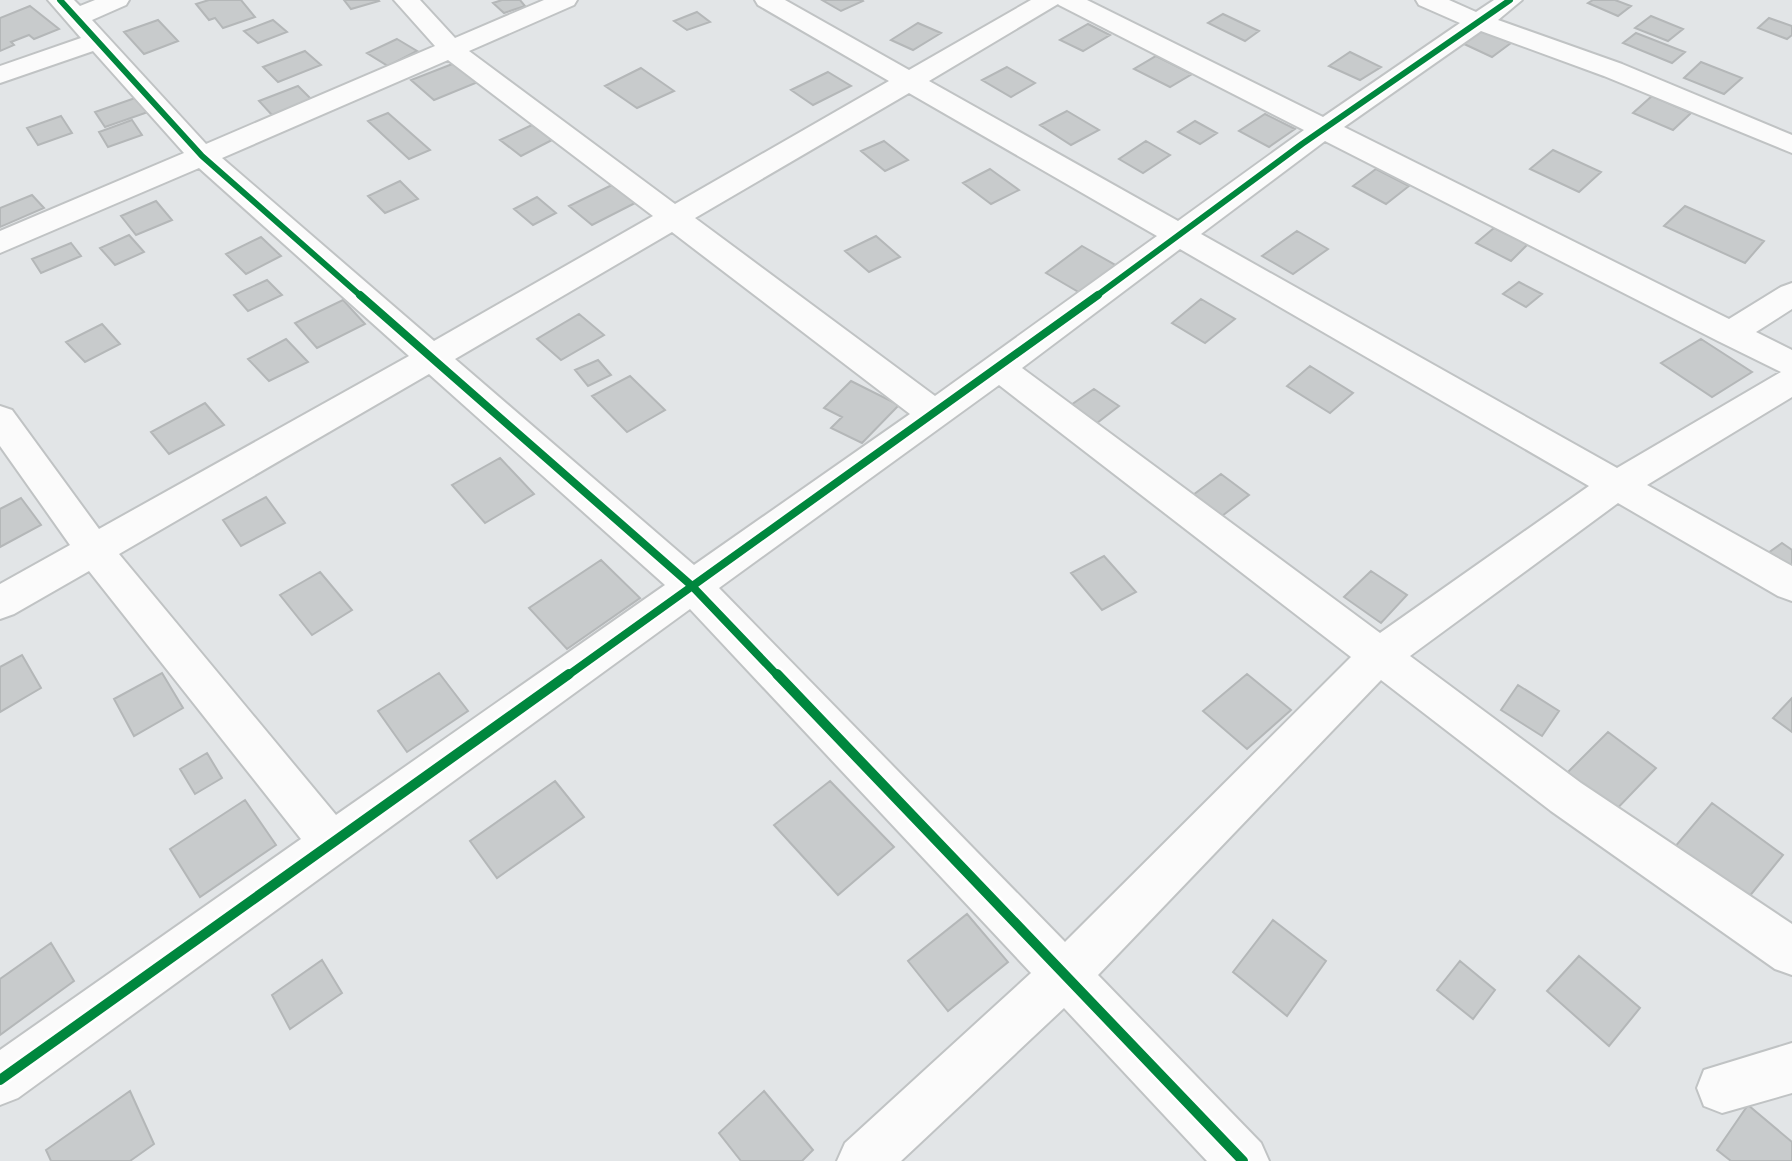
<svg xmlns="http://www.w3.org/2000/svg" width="1792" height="1161" font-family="Cabin,sans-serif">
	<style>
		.building { fill: #c8cbcc; stroke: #b4b7b8; stroke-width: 2 }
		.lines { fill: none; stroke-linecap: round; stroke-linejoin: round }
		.minor-casing { stroke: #c0c3c4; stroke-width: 4 }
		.minor { fill: #fbfbfb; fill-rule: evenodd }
		.cycleway-far2-casing { stroke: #fff; stroke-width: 10 }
		.cycleway-far1-casing { stroke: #fff; stroke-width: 12 }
		.cycleway-casing { stroke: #fff; stroke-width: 15 }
		.cycleway-far2 { stroke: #00873e; stroke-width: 6 }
		.cycleway-far1 { stroke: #00873e; stroke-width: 8 }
		.cycleway { stroke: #00873e; stroke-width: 10 }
	</style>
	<rect width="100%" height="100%" fill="#e2e5e7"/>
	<!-- building -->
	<path class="building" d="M 209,0 L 241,0 L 255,17 L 223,28 L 215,18 L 209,20 L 196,4 Z
		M 344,0 L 378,0 L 379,1 L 351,9 Z
		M 502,0 L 520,0 L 525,6 L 504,13 L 493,3 Z
		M 822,0 L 862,0 L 863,1 L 841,11 Z
		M 1593,0 L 1615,0 L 1631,6 L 1618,16 L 1588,3 Z
		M 30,6 L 59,29 L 34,39 L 29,35 L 11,42 L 14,45 L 0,51 L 0,18 Z
		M 697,12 L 710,22 L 687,30 L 674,21 Z
		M 1223,14 L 1259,31 L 1245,41 L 1208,23 Z
		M 1651,16 L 1683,29 L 1668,41 L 1635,28 Z
		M 1769,18 L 1792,26 L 1792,35 L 1787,39 L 1758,28 Z
		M 158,20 L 178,41 L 144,54 L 124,32 Z
		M 273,20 L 287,32 L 258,43 L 244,31 Z
		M 918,23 L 941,33 L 913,50 L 891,40 Z
		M 1088,24 L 1110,35 L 1083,51 L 1060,40 Z
		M 1481,30 L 1511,43 L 1492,57 L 1462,43 Z
		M 1636,33 L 1685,52 L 1672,63 L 1623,43 Z
		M 397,39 L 417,51 L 388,66 L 367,53 Z
		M 305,51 L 321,65 L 278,82 L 263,67 Z
		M 1350,52 L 1381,67 L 1360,80 L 1329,66 Z
		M 1156,56 L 1192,74 L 1170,87 L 1134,69 Z
		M 1701,62 L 1742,78 L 1724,94 L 1684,78 Z
		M 455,63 L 478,82 L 434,100 L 411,80 Z
		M 1007,67 L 1035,83 L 1011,97 L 982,80 Z
		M 641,68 L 674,91 L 637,108 L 605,86 Z
		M 828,72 L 851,86 L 813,105 L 791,90 Z
		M 298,86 L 311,99 L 272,115 L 259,101 Z
		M 1652,96 L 1691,113 L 1673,130 L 1633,113 Z
		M 138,97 L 148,112 L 105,127 L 95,112 Z
		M 1067,111 L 1099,130 L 1071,145 L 1040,125 Z
		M 388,113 L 430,150 L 409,159 L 368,121 Z
		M 1265,114 L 1295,129 L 1269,147 L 1239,131 Z
		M 61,116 L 72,133 L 38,145 L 27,128 Z
		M 132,120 L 142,135 L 108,147 L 99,132 Z
		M 1195,121 L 1217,133 L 1200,144 L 1178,132 Z
		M 532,125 L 552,140 L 521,156 L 500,140 Z
		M 884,141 L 908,160 L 885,171 L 861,151 Z
		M 1146,141 L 1170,155 L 1143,173 L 1119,159 Z
		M 1553,150 L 1601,172 L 1579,192 L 1530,169 Z
		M 990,169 L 1019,190 L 991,204 L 963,183 Z
		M 1376,169 L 1409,186 L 1386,204 L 1353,186 Z
		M 400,181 L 418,199 L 385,213 L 368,196 Z
		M 616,183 L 639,201 L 592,225 L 569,206 Z
		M 32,195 L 44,208 L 0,227 L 0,208 Z
		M 537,197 L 556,213 L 533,225 L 514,209 Z
		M 156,201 L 172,220 L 136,235 L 121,216 Z
		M 1685,206 L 1764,241 L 1745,263 L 1664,226 Z
		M 1494,228 L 1528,244 L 1511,261 L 1476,243 Z
		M 1297,231 L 1328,249 L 1293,274 L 1262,256 Z
		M 129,235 L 144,252 L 115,265 L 100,248 Z
		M 876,236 L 900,257 L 869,272 L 845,251 Z
		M 261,237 L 281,256 L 246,274 L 226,254 Z
		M 71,243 L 81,256 L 41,273 L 32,259 Z
		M 1082,246 L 1117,266 L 1082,294 L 1046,273 Z
		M 267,280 L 282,295 L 248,311 L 234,295 Z
		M 1519,282 L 1542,294 L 1526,307 L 1503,294 Z
		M 1201,299 L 1235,319 L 1205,343 L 1172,323 Z
		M 343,300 L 365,324 L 317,348 L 295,323 Z
		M 579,314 L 604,335 L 561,360 L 537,339 Z
		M 102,324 L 120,344 L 85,362 L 66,342 Z
		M 286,339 L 308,362 L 269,381 L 248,359 Z
		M 1701,339 L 1752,372 L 1712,397 L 1661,363 Z
		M 598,360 L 611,375 L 588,386 L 575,370 Z
		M 1310,366 L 1353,393 L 1330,413 L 1287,386 Z
		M 630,376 L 665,410 L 627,432 L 592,396 Z
		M 851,381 L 899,405 L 862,443 L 831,428 L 842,417 L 824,408 Z
		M 1094,389 L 1119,406 L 1097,423 L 1071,405 Z
		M 205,403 L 224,425 L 169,454 L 151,432 Z
		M 500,458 L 534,494 L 485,523 L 452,485 Z
		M 1221,474 L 1249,495 L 1222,516 L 1193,495 Z
		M 266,497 L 285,523 L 241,546 L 223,520 Z
		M 21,498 L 41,525 L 0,547 L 0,509 Z
		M 1782,543 L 1792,550 L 1792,571 L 1768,553 Z
		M 1104,556 L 1136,592 L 1102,610 L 1071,573 Z
		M 601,560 L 640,598 L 567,649 L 529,608 Z
		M 1371,571 L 1407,595 L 1381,623 L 1344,597 Z
		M 320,572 L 352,610 L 312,635 L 280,595 Z
		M 22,655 L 41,688 L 0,712 L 0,667 Z
		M 162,673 L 183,708 L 134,736 L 114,699 Z
		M 439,673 L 468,711 L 407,752 L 378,711 Z
		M 1247,674 L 1291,710 L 1247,749 L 1203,711 Z
		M 1518,685 L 1559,711 L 1542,736 L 1501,710 Z
		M 1792,698 L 1792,732 L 1773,718 Z
		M 1608,732 L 1656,768 L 1612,814 L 1564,776 Z
		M 207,753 L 222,778 L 195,794 L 180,769 Z
		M 555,781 L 584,817 L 497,878 L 470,841 Z
		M 830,781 L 894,847 L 838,895 L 774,825 Z
		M 245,800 L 276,845 L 200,897 L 170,849 Z
		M 1712,803 L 1783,855 L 1744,903 L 1673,849 Z
		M 967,914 L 1008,962 L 948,1011 L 908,961 Z
		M 1273,920 L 1326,961 L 1287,1016 L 1233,972 Z
		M 51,943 L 74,981 L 0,1035 L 0,979 Z
		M 1579,956 L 1640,1008 L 1609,1046 L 1547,991 Z
		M 322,960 L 342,993 L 290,1029 L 272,995 Z
		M 1460,961 L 1495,990 L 1473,1019 L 1437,990 Z
		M 130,1091 L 154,1144 L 130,1161 L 51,1161 L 46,1150 Z
		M 764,1091 L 813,1150 L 802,1161 L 741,1161 L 719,1133 Z
		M 1748,1105 L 1792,1142 L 1792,1161 L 1731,1161 L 1717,1150 Z"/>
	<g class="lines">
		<defs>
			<path id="minor" d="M 48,0 L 74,0 L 80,6 L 95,0 L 129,0 L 126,5 L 92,20 L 206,144 L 435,46 L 394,0 L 420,0 L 455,38 L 544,0 L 577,0 L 574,5 L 469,51 L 675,204 L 889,81 L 758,5 L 755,0 L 785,0 L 909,70 L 1031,0 L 1087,0 L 1323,117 L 1460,23 L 1419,5 L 1416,0 L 1449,0 L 1476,12 L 1494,0 L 1522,0 L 1498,20 L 1622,64 L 1792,135 L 1792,153 L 1604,76 L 1481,31 L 1344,127 L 1729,319 L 1781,287 L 1792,283 L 1792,309 L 1756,332 L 1792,350 L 1792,397 L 1647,485 L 1792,566 L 1792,601 L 1778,596 L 1618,503 L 1410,656 L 1581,783 L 1792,924 L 1792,975 L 1775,969 L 1551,811 L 1381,680 L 1098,975 L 1261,1143 L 1269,1161 L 1207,1161 L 1064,1008 L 901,1161 L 837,1161 L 845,1143 L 1031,973 L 690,609 L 18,1098 L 0,1105 L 0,1050 L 301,839 L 89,571 L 14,614 L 0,619 L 0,584 L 70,545 L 0,446 L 0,406 L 12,410 L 99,529 L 409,356 L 199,168 L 0,253 L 0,231 L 184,153 L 93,51 L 0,83 L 0,66 L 81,38 ZM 1058,4 L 1059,5 L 1304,130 L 1178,221 L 929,81 ZM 448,60 L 653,216 L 434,341 L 222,158 ZM 909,93 L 1157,236 L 935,396 L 695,218 ZM 1325,141 L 1718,341 L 1781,372 L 1617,468 L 1201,234 ZM 672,232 L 910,414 L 694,565 L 455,359 ZM 1180,249 L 1589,486 L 1380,633 L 1022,368 ZM 429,374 L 665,585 L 336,815 L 119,554 ZM 999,385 L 1351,657 L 1065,942 L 719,588 Z
				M 1792,1043 L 1792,1093 L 1722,1113 L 1704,1106 L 1697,1088 L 1704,1070 Z"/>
		</defs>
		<!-- minor casing -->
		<use href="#minor" class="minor-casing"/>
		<!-- minor -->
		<use href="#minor" class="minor"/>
		<defs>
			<path id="cycleway-far2" d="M 60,0 L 202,156 L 362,297
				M 1095,297 L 1302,144 L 1510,0"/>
			<path id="cycleway-far1" d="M 360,295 L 692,586 L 778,676
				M 567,676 L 1098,295"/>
			<path id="cycleway" d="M 777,674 L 1243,1161
				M 0,1080 L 569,674"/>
		</defs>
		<!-- cycleway-far2 casing -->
		<use href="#cycleway-far2" class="cycleway-far2-casing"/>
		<!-- cycleway-far1 casing -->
		<use href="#cycleway-far1" class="cycleway-far1-casing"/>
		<!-- cycleway casing -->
		<use href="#cycleway" class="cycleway-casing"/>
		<!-- cycleway-far2 -->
		<use href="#cycleway-far2" class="cycleway-far2"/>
		<!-- cycleway-far1 -->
		<use href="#cycleway-far1" class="cycleway-far1"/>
		<!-- cycleway -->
		<use href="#cycleway" class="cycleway"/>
	</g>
</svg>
